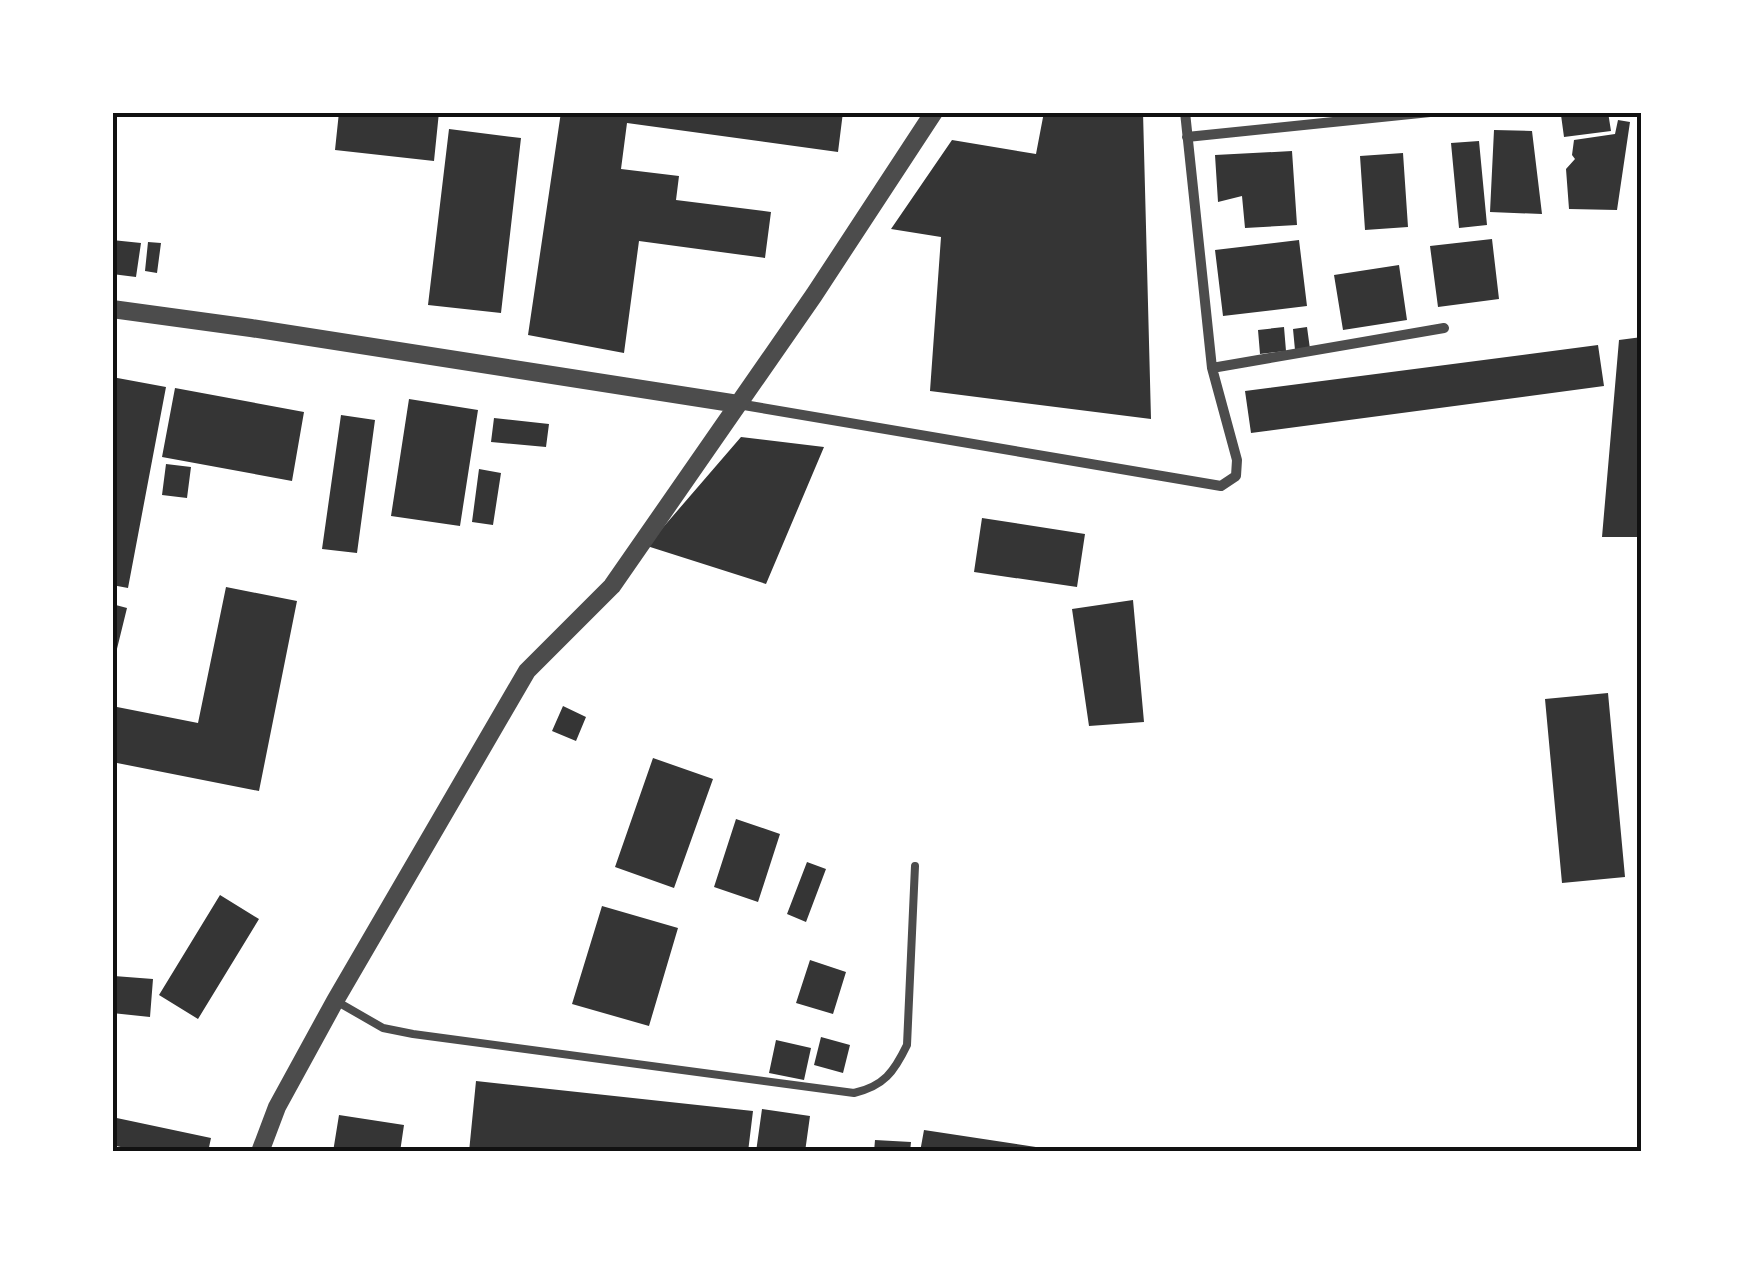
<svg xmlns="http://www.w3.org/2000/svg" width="1754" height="1264" font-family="Helvetica,sans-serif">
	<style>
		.building { fill: #353535 }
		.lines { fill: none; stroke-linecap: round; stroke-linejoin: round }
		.service { stroke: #4c4c4c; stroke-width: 8 }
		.minor { stroke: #4c4c4c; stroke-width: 10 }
		.tertiary { stroke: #4c4c4c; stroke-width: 18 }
		.neatline { fill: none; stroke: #111; stroke-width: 4 }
	</style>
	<rect width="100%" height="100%" fill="#fff"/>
	<!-- building -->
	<path class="building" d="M 339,112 L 439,112 L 434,161 L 335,150 Z
		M 561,112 L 843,112 L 838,152 L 627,123 L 621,169 L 679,176 L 676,200 L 771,212 L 765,258 L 639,241 L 624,353 L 528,335 Z
		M 1044,112 L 1143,112 L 1151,419 L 930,391 L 941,237 L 891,229 L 952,140 L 1036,154 Z
		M 1608,112 L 1611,131 L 1564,137 L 1561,115 Z
		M 1618,120 L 1630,122 L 1617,210 L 1569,209 L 1566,169 L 1575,159 L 1572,155 L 1574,140 L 1615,134 Z
		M 449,129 L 521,138 L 501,313 L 428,305 Z
		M 1494,130 L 1532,131 L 1542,214 L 1490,212 Z
		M 1479,141 L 1487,225 L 1459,228 L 1451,143 Z
		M 1292,151 L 1297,225 L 1245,228 L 1242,196 L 1218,202 L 1215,155 Z
		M 1403,153 L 1408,227 L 1365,230 L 1360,156 Z
		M 1492,239 L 1499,299 L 1438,307 L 1430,246 Z
		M 112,240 L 141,243 L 136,277 L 112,274 Z
		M 1299,240 L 1307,306 L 1223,316 L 1215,250 Z
		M 148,242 L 161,243 L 157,273 L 145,271 Z
		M 1399,265 L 1407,320 L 1343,330 L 1334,275 Z
		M 1284,327 L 1286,351 L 1260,354 L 1258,330 Z
		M 1307,327 L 1310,349 L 1295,350 L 1293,329 Z
		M 1642,337 L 1642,537 L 1602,537 L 1619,340 Z
		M 1598,345 L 1604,386 L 1251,433 L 1245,391 Z
		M 112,377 L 166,387 L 128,588 L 112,585 Z
		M 175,388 L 304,412 L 292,481 L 162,457 Z
		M 409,399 L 478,410 L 460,526 L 391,516 Z
		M 341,415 L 375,420 L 357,553 L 322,549 Z
		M 494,418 L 549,424 L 546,447 L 491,442 Z
		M 741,437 L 824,447 L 766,584 L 647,546 Z
		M 166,464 L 191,467 L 187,498 L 162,495 Z
		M 479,469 L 501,473 L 493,525 L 472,522 Z
		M 982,518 L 1085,534 L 1077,587 L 974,572 Z
		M 226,587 L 297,601 L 259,791 L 112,762 L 112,706 L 198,723 Z
		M 1133,600 L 1144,722 L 1089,726 L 1072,609 Z
		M 112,604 L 127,608 L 114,661 L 112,660 Z
		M 1608,693 L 1625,877 L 1562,883 L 1545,699 Z
		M 563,706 L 586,717 L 576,741 L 552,731 Z
		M 653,758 L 713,779 L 674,888 L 615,867 Z
		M 736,819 L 780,834 L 758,902 L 714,887 Z
		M 807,862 L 826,869 L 806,922 L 787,914 Z
		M 220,895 L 259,919 L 198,1019 L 159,995 Z
		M 602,906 L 678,928 L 649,1026 L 572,1004 Z
		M 810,960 L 846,972 L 833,1014 L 796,1003 Z
		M 114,976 L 153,979 L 150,1017 L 112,1013 Z
		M 821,1037 L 850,1045 L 843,1073 L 814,1065 Z
		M 776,1040 L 811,1048 L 804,1080 L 769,1073 Z
		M 476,1081 L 753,1111 L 748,1152 L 469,1152 Z
		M 762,1109 L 810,1116 L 805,1152 L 756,1152 Z
		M 339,1115 L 404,1125 L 400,1152 L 333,1152 Z
		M 112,1117 L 211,1138 L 208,1152 L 142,1152 L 112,1145 Z
		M 924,1130 L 1049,1149 L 1049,1152 L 920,1152 Z
		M 875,1140 L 911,1142 L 910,1152 L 874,1152 Z"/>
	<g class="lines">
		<!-- service -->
		<path class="service" d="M 336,1001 L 383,1028 L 413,1034 L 854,1093 C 884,1086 894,1072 907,1045 L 915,866"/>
		<!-- minor -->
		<path class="minor" d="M 1187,137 L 1430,112
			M 1212,368 L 1444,328
			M 738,404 L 1221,486 L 1236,476 L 1237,460 L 1212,368 L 1185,112"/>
		<!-- tertiary -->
		<path class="tertiary" d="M 112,309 L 251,328 L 738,404
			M 260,1152 L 277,1107 L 335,1001 L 527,671 L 612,586 L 814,295 L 934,112"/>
	</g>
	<!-- border -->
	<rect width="1754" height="1264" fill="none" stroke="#ffffff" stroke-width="230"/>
	<rect x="115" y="115" width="1524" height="1034" class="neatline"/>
</svg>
